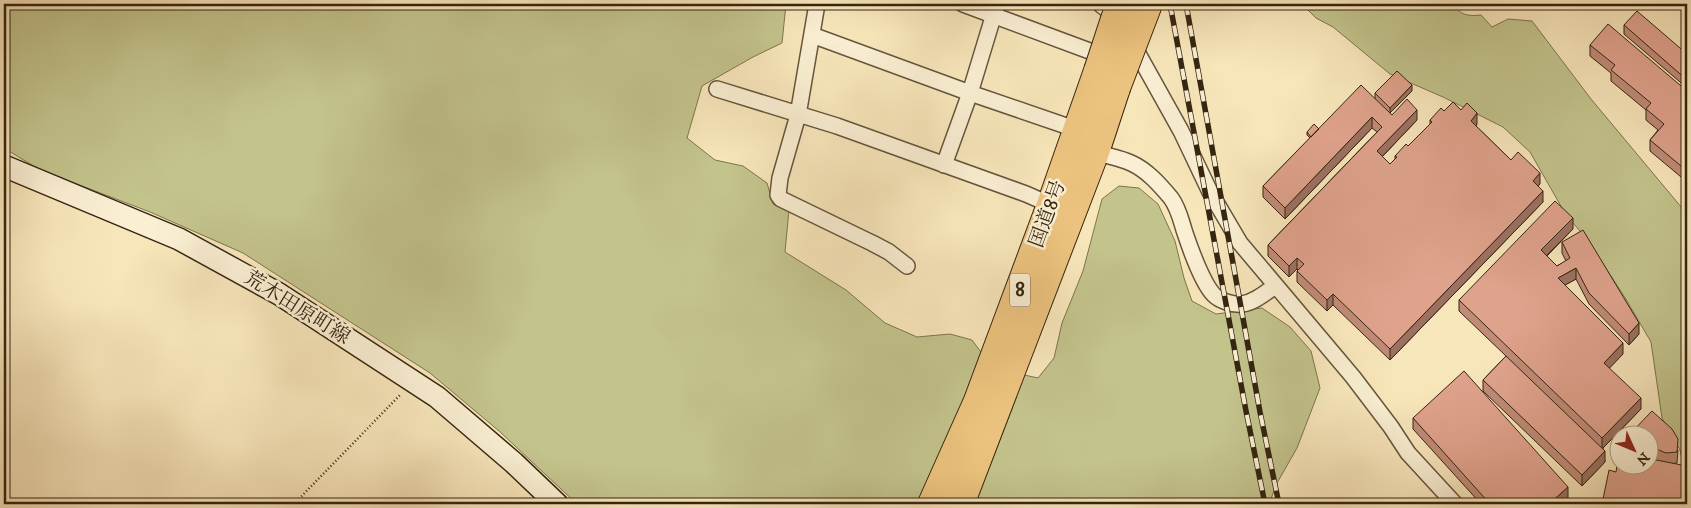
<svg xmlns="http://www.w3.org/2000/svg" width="1691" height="508" font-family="'IM FELL DW Pica','Noto Serif JP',serif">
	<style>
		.green { fill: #c3c38c; stroke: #7c744e }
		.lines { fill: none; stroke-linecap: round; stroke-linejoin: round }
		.street-casing { stroke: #66553b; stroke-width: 18 }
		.secondary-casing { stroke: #352510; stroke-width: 24 }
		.highway-casing { stroke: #352510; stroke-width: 30 }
		.path { stroke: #352510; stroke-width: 2.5; stroke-dasharray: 1 2.5; stroke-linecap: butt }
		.street { stroke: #faefd3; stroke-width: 15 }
		.secondary { stroke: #faefd3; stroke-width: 21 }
		.highway { stroke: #ecc37e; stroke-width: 28 }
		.rail-casing { stroke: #352510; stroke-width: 5.5 }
		.rail { stroke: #faefd3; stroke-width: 4; stroke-dasharray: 11; stroke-linecap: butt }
		.highway-bridge-casing { stroke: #352510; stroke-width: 30; stroke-linecap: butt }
		.highway-bridge { stroke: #ecc37e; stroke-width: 28 }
		.wall { fill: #c08b78; stroke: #352510 }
		.shaded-wall { fill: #9c7162; stroke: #352510 }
		.building { fill: #dfa28c; stroke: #352510 }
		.labels { text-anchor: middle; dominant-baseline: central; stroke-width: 5; stroke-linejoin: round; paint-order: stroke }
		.shield { fill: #faefd3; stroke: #70624a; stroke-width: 1 }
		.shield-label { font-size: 19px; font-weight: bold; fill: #352510 }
		.street-label { font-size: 20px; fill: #352510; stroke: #faefd3 }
	</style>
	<rect width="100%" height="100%" fill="#f8e6bb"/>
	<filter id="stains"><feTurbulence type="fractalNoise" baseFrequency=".004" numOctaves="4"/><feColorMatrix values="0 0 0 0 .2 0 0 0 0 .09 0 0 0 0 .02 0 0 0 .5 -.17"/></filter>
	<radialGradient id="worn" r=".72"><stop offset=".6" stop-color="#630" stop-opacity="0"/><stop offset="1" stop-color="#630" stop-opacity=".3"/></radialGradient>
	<!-- green -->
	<path class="green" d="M 4,4 L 786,4 L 782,43 L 753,57 L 702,86 L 687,138 L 715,160 L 743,166 L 767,183 L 773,204 L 789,210 L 785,252 L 846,290 L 885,323 L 917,337 L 950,334 L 972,340 L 993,368 L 1038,378 L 1054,358 L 1062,323 L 1083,271 L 1102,199 L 1119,186 L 1139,188 L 1158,204 L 1175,241 L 1184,278 L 1192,301 L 1216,314 L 1262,308 L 1290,327 L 1311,351 L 1320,388 L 1297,448 L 1277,483 L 1269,504 L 577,504 L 499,431 L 430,373 L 243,253 L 150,212 L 40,170 L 4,148 Z
		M 1302,4 L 1456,4 L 1456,8 C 1463,16 1470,16 1481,15 L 1492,27 L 1508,19 L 1532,21 L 1591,99 L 1687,214 L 1687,471 L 1683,464 L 1680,450 L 1662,418 L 1651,342 L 1624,296 L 1586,238 L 1566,215 L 1530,152 L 1503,127 L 1443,97 L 1390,74 L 1333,27 L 1316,18 Z"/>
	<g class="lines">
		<defs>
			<path id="street" d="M 817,4 L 798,115 L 780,178 L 778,195 L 781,199 L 872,243 L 889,252 L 907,266
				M 963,4 L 1103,56
				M 1100,4 L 1119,19
				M 812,35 L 970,93 L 1078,130
				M 1132,43 L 1181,131 L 1210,192 L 1240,243 L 1353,377 L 1391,427 L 1408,453 L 1455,504
				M 717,89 L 837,126 L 1026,194 L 1051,205
				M 1095,152 C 1107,156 1120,158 1131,163 C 1147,170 1160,185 1171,198 C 1179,209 1181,221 1185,233 C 1190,248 1203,284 1214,295 C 1220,301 1233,305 1242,304 C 1255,302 1265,293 1275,286
				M 944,165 L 970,93 L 997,4"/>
			<path id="secondary" d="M 4,166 L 179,239 L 279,294 L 437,397 L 514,463 L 557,504"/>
			<path id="highway" d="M 932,504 L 978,401 L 1051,205 L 1098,71
				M 960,504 L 1095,152 L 1116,88"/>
		</defs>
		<!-- street casing -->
		<use href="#street" class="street-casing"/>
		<!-- secondary casing -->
		<use href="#secondary" class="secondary-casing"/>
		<!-- highway casing -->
		<use href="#highway" class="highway-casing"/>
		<!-- path -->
		<path class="path" d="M 294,504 L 401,394"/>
		<!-- street -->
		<use href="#street" class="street"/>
		<!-- secondary -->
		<use href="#secondary" class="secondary"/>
		<!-- highway -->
		<use href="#highway" class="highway"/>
		<defs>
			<path id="rail" d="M 1170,4 L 1246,411 L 1265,504
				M 1186,4 L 1260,412 L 1279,504"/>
		</defs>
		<!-- rail casing -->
		<use href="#rail" class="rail-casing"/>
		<!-- rail -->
		<use href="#rail" class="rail"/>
		<defs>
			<path id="highway-bridge" d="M 1098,71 L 1120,4
				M 1116,88 L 1148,4"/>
		</defs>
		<!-- highway-bridge casing -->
		<use href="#highway-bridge" class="highway-bridge-casing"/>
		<!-- highway-bridge -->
		<use href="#highway-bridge" class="highway-bridge"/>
	</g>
	<!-- wall -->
	<path class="wall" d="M 1624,25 L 1687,54 L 1687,88 L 1624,34 Z
		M 1590,45 L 1687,91 L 1687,182 L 1650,151 L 1650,140 L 1658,130 L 1646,120 L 1646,110 L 1611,81 L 1611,73 L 1590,56 Z
		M 1412,91 L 1390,113 L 1392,115 L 1417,120 L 1382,157 L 1390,164 L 1395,159 L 1395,156 L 1408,146 L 1430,124 L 1430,120 L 1444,111 L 1477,124 L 1476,126 L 1511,160 L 1540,184 L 1538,186 L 1543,202 L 1390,360 L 1333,305 L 1327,311 L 1297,282 L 1297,271 L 1298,270 L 1297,269 L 1289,277 L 1268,256 L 1268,245 L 1377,132 L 1372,128 L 1285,219 L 1263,197 L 1263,186 L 1310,138 L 1307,135 L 1307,132 L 1319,129 L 1375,99 L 1375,93 Z
		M 1573,229 L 1547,256 L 1557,266 L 1566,261 L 1562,253 L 1562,242 L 1639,334 L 1629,345 L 1589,304 L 1576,279 L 1565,285 L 1623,354 L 1609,368 L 1641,409 L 1603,448 L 1605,462 L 1582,486 L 1483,391 L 1483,380 L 1506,356 L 1459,311 L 1459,300 Z
		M 1413,418 L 1568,498 L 1561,504 L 1481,504 L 1413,429 Z
		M 1648,436 L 1678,450 L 1677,463 L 1616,472 L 1648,466 Z"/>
	<!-- shaded-wall -->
	<path class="shaded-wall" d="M 1412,85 L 1412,91 L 1390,113 L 1390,108 Z
		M 1417,110 L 1417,120 L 1377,162 L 1377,151 Z
		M 1477,113 L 1477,124 L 1471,132 L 1471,121 Z
		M 1372,117 L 1372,128 L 1285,219 L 1285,208 Z
		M 1540,173 L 1540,184 L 1533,192 L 1533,181 Z
		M 1543,191 L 1543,202 L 1390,360 L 1390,349 Z
		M 1573,218 L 1573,229 L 1541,261 L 1541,250 Z
		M 1297,258 L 1297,269 L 1289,277 L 1289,266 Z
		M 1576,268 L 1576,279 L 1558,289 L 1558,278 Z
		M 1333,294 L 1333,305 L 1327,311 L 1327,300 Z
		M 1639,323 L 1639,334 L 1629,345 L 1629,334 Z
		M 1623,343 L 1623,354 L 1604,374 L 1604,363 Z
		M 1641,398 L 1641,409 L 1602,449 L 1602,438 Z
		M 1654,448 L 1654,459 L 1651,459 Z
		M 1605,451 L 1605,462 L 1582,486 L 1582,475 Z
		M 1568,487 L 1568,498 L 1561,504 L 1549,504 Z"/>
	<!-- building -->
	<path class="building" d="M 1637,11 L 1687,54 L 1687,80 L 1624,25 Z
		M 1608,24 L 1687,91 L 1687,171 L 1650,140 L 1664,124 L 1646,109 L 1651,103 L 1611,70 L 1615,65 L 1590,45 Z
		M 1397,71 L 1412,85 L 1390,108 L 1375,93 Z
		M 1361,85 L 1392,115 L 1407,99 L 1417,110 L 1377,151 L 1390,164 L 1397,157 L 1395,156 L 1406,144 L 1408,146 L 1432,122 L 1430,120 L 1441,108 L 1444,111 L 1453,102 L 1461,110 L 1467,103 L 1477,113 L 1471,121 L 1511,160 L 1518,152 L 1540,173 L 1533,181 L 1543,191 L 1390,349 L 1333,294 L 1327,300 L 1297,271 L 1304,264 L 1297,258 L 1289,266 L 1268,245 L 1382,127 L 1372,117 L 1285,208 L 1263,186 Z
		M 1314,124 L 1319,129 L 1311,137 L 1307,132 Z
		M 1555,201 L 1573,218 L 1541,250 L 1557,266 L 1570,258 L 1562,242 L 1583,230 L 1639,323 L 1629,334 L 1589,293 L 1576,268 L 1558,278 L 1623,343 L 1604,363 L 1641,398 L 1602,438 L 1459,300 Z
		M 1506,356 L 1605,451 L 1582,475 L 1483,380 Z
		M 1464,371 L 1568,487 L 1549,504 L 1490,504 L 1413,418 Z
		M 1652,411 L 1672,429 L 1678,439 L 1677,452 L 1666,453 L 1654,448 L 1651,459 L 1687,466 L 1687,504 L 1602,504 L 1609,470 L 1616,472 L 1618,459 L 1618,466 L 1648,466 L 1648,436 L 1628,436 Z"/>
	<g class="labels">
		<!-- shield labels -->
		<rect class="shield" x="1010" y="273.5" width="20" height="33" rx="4"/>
		<g class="shield-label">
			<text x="1020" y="290">8</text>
		</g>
		<!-- street labels -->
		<g class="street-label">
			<text transform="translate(1048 214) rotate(-70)">国道8号</text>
			<text transform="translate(297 308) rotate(32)">荒木田原町線</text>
		</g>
	</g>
	<!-- margin -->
	<rect width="1691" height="508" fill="none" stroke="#f8e6bb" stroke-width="20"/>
	<rect x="5" y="5" width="1681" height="498" fill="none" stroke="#352510" stroke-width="2.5"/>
	<rect x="10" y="10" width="1671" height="488" fill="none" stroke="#352510"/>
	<!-- north arrow -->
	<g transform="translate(1634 450) rotate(134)"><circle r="24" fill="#faefd3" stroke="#ab9e85"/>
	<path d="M0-4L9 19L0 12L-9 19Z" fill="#8f2418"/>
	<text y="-8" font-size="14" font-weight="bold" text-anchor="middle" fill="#352510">N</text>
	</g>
	<rect width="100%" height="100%" filter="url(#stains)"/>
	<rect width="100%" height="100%" fill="url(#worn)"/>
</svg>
